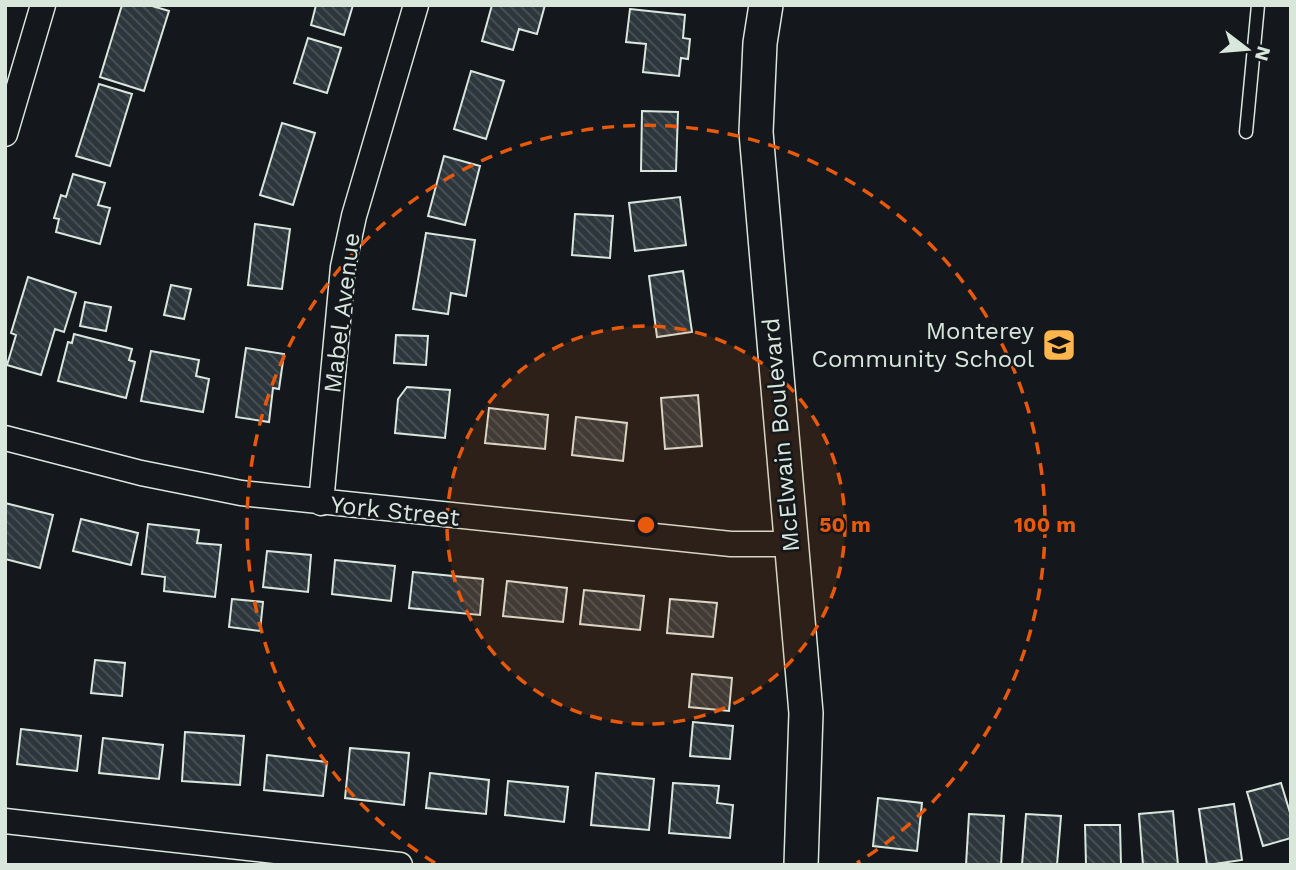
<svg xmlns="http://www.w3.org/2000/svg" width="1296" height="870" font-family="'Work Sans',sans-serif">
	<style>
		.building { fill: url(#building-back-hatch); stroke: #d8e6dc; stroke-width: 2 }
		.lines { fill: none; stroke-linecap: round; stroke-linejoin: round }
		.lane-casing { stroke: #d8e6dc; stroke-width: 15 }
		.street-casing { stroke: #d8e6dc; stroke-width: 27 }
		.secondary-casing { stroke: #d8e6dc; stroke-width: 36 }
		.lane { stroke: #14181c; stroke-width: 12 }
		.street { stroke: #14181c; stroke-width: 24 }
		.secondary { stroke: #14181c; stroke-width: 33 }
		.ring { fill: none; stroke: #e8590c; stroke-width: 3.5; stroke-dasharray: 12 9 }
		.labels { text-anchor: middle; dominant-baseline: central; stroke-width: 5; stroke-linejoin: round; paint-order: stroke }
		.street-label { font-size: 24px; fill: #d8e6dc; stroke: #14181c }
		.poi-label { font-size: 24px; fill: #d8e6dc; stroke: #14181c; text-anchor: end }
		.centre { fill: #e8590c; stroke: #14181c; stroke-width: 3.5 }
		.ring-label { font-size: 21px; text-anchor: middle; font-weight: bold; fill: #e8590c; stroke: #14181c; stroke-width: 5; stroke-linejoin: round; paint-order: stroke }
	</style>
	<defs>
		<pattern id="building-back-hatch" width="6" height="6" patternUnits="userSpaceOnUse" patternTransform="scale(1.75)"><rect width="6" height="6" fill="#2c363c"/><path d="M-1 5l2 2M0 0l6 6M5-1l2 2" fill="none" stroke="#4a5358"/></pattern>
	</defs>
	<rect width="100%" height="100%" fill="#14181c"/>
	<!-- building -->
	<path class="building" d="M 122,5 L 149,5 L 169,11 L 144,91 L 100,77 Z
		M 316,5 L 353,5 L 344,35 L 311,25 Z
		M 492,5 L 545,5 L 537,34 L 519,29 L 513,50 L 482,41 Z
		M 630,9 L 685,15 L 683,38 L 690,39 L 688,59 L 681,58 L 679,76 L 643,72 L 646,44 L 626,42 Z
		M 308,38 L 341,48 L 327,93 L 294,83 Z
		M 471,71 L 504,81 L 486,139 L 454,129 Z
		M 99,84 L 132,94 L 110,166 L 76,156 Z
		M 642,111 L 678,112 L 676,171 L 641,171 Z
		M 282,123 L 315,133 L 293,205 L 260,195 Z
		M 444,156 L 480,166 L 465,225 L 428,216 Z
		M 73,174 L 105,183 L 98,205 L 110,208 L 100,244 L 56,232 L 59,219 L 54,218 L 61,195 L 66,197 Z
		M 680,197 L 686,245 L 635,251 L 629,203 Z
		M 575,214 L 613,216 L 610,258 L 572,255 Z
		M 255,224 L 290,229 L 282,289 L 248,285 Z
		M 426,233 L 475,240 L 466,296 L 451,293 L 448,314 L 413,309 Z
		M 683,271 L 692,332 L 657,337 L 649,276 Z
		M 28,277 L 76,293 L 64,332 L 55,329 L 41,375 L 7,365 L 16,335 L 11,333 Z
		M 171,285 L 191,289 L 184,319 L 164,315 Z
		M 85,302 L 111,307 L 106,331 L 80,326 Z
		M 74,334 L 132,349 L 129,360 L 135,362 L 126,398 L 58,381 L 68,342 L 72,343 Z
		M 396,335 L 428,336 L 426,365 L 394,363 Z
		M 246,348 L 284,354 L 279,389 L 273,388 L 269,422 L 236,417 Z
		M 151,351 L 199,360 L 196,376 L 209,379 L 203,412 L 141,401 Z
		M 407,387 L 450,390 L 445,438 L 395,433 L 398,399 Z
		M 698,395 L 702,446 L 665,449 L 661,398 Z
		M 489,408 L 548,415 L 545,449 L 485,443 Z
		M 576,417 L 627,423 L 623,461 L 572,455 Z
		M 5,503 L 53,515 L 40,568 L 5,559 Z
		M 81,519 L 138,533 L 131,565 L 73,551 Z
		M 148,524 L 199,530 L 197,543 L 221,545 L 215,597 L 164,591 L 165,577 L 142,574 Z
		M 267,551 L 311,555 L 308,592 L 263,587 Z
		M 335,560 L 395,566 L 391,601 L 332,594 Z
		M 413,572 L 483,579 L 480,615 L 409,608 Z
		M 507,581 L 567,588 L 563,622 L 503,616 Z
		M 584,590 L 644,596 L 640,630 L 580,624 Z
		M 232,599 L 263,602 L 260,631 L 229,627 Z
		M 670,599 L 717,603 L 713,637 L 667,633 Z
		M 95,660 L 125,663 L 122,696 L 91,693 Z
		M 692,674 L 732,678 L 729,711 L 689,707 Z
		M 693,722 L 733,726 L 730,759 L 690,756 Z
		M 21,729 L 81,736 L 77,771 L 17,764 Z
		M 185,732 L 244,736 L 240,785 L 182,781 Z
		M 103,738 L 163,745 L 159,779 L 99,773 Z
		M 350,748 L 409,753 L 404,805 L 345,798 Z
		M 267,755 L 327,762 L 323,796 L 264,790 Z
		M 430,773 L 489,780 L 486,814 L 426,808 Z
		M 596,773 L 654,779 L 649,830 L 591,825 Z
		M 508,781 L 568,787 L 564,822 L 505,815 Z
		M 673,783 L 719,786 L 717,803 L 733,805 L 730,838 L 669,833 Z
		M 1281,783 L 1291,816 L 1291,838 L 1263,846 L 1247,792 Z
		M 878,798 L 922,803 L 917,851 L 873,846 Z
		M 1234,804 L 1242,860 L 1207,865 L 1199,809 Z
		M 1173,811 L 1178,865 L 1143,865 L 1139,814 Z
		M 969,814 L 1004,816 L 1001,865 L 966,865 Z
		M 1026,814 L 1061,816 L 1057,865 L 1022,865 Z
		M 1085,825 L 1120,825 L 1121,865 L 1086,865 Z"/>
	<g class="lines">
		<defs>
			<path id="lane" d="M 1246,132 L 1258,5"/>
			<path id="street" d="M 5,134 L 43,5
				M 5,438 L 141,473 L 241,493 L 731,544 L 791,544
				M 321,503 L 343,267 L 354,216 L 416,5
				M 5,821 L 400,865"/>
			<path id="secondary" d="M 766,5 L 760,43 L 756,132 L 806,713 L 801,865"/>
		</defs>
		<!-- lane casing -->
		<use href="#lane" class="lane-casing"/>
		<!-- street casing -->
		<use href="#street" class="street-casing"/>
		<!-- secondary casing -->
		<use href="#secondary" class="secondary-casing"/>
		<!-- lane -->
		<use href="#lane" class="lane"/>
		<!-- street -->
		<use href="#street" class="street"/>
		<!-- secondary -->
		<use href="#secondary" class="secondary"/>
	</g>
	<!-- distance rings -->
	<circle cx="646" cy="525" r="199" fill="#e8590c" fill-opacity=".12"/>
	<g class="ring">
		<circle cx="646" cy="525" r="199"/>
		<path d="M435 863A399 399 0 1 1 857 863"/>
	</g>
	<!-- icons -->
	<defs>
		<symbol id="school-square" viewBox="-11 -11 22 22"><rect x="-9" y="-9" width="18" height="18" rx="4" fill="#ffb74d" stroke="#14181c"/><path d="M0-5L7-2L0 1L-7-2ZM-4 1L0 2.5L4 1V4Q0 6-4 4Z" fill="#111"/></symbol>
	</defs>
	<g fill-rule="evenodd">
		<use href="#school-square" x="1040" y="326" width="38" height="38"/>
	</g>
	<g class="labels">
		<!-- street labels -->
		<g class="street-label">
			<text transform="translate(342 313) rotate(-83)">Mabel Avenue</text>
			<text transform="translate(781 435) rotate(-95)">McElwain Boulevard</text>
			<text transform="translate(395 511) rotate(6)">York Street</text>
		</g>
		<!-- poi labels -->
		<g class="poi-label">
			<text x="1034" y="331">Monterey<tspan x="1034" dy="28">Community School</tspan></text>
		</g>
	</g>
	<circle cx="646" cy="525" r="10" class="centre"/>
	<g class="ring-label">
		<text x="845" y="532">50 m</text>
		<text x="1045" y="532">100 m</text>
	</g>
	<!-- border -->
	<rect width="1296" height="870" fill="none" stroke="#d8e6dc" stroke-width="14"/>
	<!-- north arrow -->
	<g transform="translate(1247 49) rotate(106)" stroke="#14181c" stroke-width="5" paint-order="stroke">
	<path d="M0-5L12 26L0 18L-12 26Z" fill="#d8e6dc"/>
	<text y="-10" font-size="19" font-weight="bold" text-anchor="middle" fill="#d8e6dc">N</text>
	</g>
</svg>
